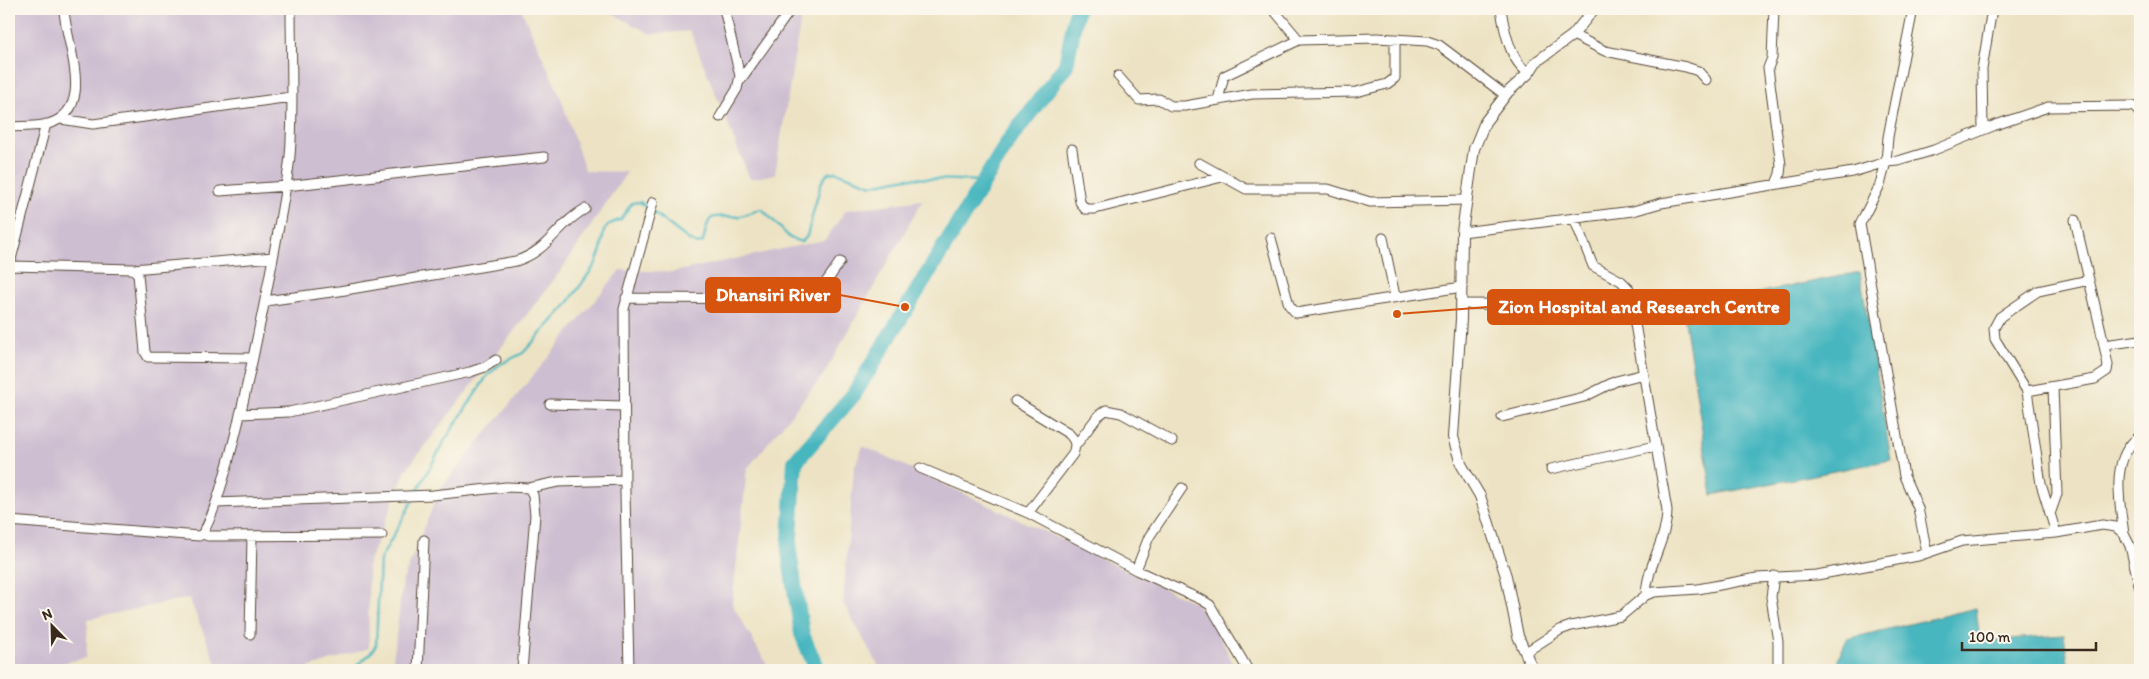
<svg xmlns="http://www.w3.org/2000/svg" width="2149" height="679" viewBox="0 0 2149 679" font-family="Itim,sans-serif">
  <rect width="100%" height="100%" fill="#fbf7ec"/>
  <filter id="ink" filterUnits="userSpaceOnUse"><feTurbulence type="fractalNoise" baseFrequency=".02" numOctaves="2"/><feDisplacementMap in="SourceGraphic" scale="10" xChannelSelector="R" yChannelSelector="G"/><feConvolveMatrix kernelMatrix="1 2 1 2 8 2 1 2 1" color-interpolation-filters="sRGB"/></filter>
  <filter id="wash" filterUnits="userSpaceOnUse"><feTurbulence type="fractalNoise" baseFrequency=".0096" numOctaves="4" result="noise"/><feDisplacementMap in="SourceGraphic" scale="20" xChannelSelector="R" yChannelSelector="G"/><feGaussianBlur stdDeviation="1.12" result="paint"/><feColorMatrix in="noise" values="0 0 0 0 0 0 0 0 0 0 0 0 0 0 0 0 0 1.4 0 .05"/><feComposite in="paint" operator="in"/></filter>
  <g filter="url(#wash)">
    <rect width="100%" height="100%" fill="#ede3c4"/>
    <path fill="#cebed1" d="M9 9H521L561 98 585 171 627 172 560 272 406 470 368 563 369 648 302 670H219L189 598 88 619 86 658 30 670H9Z
      M603 9H810L802 11 775 174 750 179 690 31 651 34Z
      M923 200 824 374 747 469 732 604 770 670H367L393 660 403 580 440 489 620 270 673 272 825 240 846 210Z
      M863 446 1195 603 1218 632 1236 670H881L843 603 854 468Z"/>
    <path fill="#47b6bf" stroke="#41706e" d="M1860 272 1891 460 1712 495 1683 308Z
      M1976 608 1980 641 2064 635 2069 670H1841L1838 659 1847 639Z"/>
    <g fill="none" stroke-linecap="round" stroke-linejoin="round">
      <path stroke="#47b6bf" stroke-width="2.5" d="M416 493 445 440 487 376 499 365 523 353 566 306 595 265 601 250 604 230 608 225 621 219 632 203 640 202 689 240 697 244 703 242C710 207 711 220 740 216 748 215 755 210 762 209L790 238 802 242 807 236 821 183 828 173 836 172 872 185 907 178 984 181
        M352 670 371 653 376 645 380 560 414 498"/>
      <path stroke="#47b6bf" stroke-width="16" d="M817 670 802 634 789 552 795 462 854 394 1010 139 1066 65 1077 9"/>
    </g>
  </g>
  <g filter="url(#ink)">
    <g fill="none" stroke-linecap="round" stroke-linejoin="round">
      <defs>
        <path id="minor" d="M1273 9 1299 40 1377 38 1427 41 1439 45 1505 95
          M1501 9C1504 29 1510 62 1529 73
          M1774 9 1772 58 1768 68 1781 165 1780 174 1776 184
          M1913 9 1888 137 1886 162 1880 185 1860 224 1904 476 1918 508 1927 553
          M1573 35 1605 51 1686 67 1698 71 1706 80
          M1118 76 1139 100 1159 99 1171 106H1185L1252 94 1356 92 1387 84 1395 78V39
          M739 82 791 9
          M1218 100 1224 76 1299 40
          M720 117 737 89 740 76 724 9
          M61 119 93 124 291 97
          M9 127C21 126 36 127 48 124 98 110 65 43 64 9
          M1983 130 1982 69 1992 9
          M1072 149 1080 202 1085 209H1095L1222 177
          M1199 163 1246 189H1328L1370 202 1467 200
          M220 191 286 186 544 157
          M1574 218 1593 266 1621 281 1629 289 1667 510C1667 540 1647 565 1646 595
          M9 228H19
          M1462 232 1633 211 1661 203 1853 172 1886 162 1898 161 1934 150 1993 126 2048 107 2133 106 2140 113
          M1271 238 1289 305 1296 313 1462 287
          M1383 238 1395 296
          M11 266 133 269 138 274 145 352 148 357 253 358
          M9 267 46 124
          M133 269 273 257
          M626 298 801 299C821 295 829 277 840 262
          M265 301 339 291 516 261C549 251 556 225 585 209
          M1462 304 1586 305 1597 309
          M2104 345 2140 340
          M2027 391 2095 379 2107 371 2108 365 2101 331 2075 220
          M1015 401 1069 434C1076 441 1076 445 1073 454L1028 513
          M550 404 624 406
          M240 414 289 412 470 372 485 367 496 360
          M1502 417 1584 397 1616 381 1644 374
          M1076 445 1098 416 1106 410 1121 413 1172 441
          M920 468 1028 513 1136 570 1202 600 1210 605 1248 670
          M1551 469 1655 446
          M529 488 558 482 625 480
          M216 503 433 495 506 487 529 488 533 495 535 515 522 670
          M2050 514 2057 494 2053 387
          M9 521 199 536C225 525 286 201 290 156 294 108 291 58 291 9
          M2056 533 2041 484 2027 391 1995 339 1994 328 2000 317 2038 291 2089 280
          M203 534 208 536 382 535
          M2124 534C2120 503 2109 458 2140 436
          M1136 570 1149 537 1182 488
          M1774 576 1771 597 1778 642V670
          M250 634 252 536
          M1526 652 1560 630 1571 626 1621 616 1646 595 1654 592 1698 589 1757 578 1817 575 1918 556 1962 541 2056 533 2102 525 2116 527 2124 534 2130 546 2140 589
          M418 670 424 540
          M629 670 625 493 624 309 653 202"/>
        <path id="tertiary" d="M1533 670 1518 636 1506 576 1480 496 1461 464 1453 437 1461 319 1462 232 1474 149 1485 122 1508 92 1529 73 1536 62 1573 35 1594 9"/>
      </defs>
      <use href="#minor" stroke="#564637" stroke-width="11"/>
      <use href="#tertiary" stroke="#564637" stroke-width="12"/>
      <use href="#minor" stroke="#fff" stroke-width="9"/>
      <use href="#tertiary" stroke="#fff" stroke-width="10"/>
    </g>
  </g>
  <path fill="none" stroke="#d7540e" stroke-width="2" d="M905 307L840 295M1397 314L1488 307"/>
  <g fill="#d7540e" stroke="#fbf7ec" stroke-width="2">
    <circle cx="905" cy="307" r="5"/>
    <circle cx="1397" cy="314" r="5"/>
  </g>
  <g fill="#d7540e" stroke="#d7540e" stroke-width="2">
    <rect x="706" y="278" width="134" height="34" rx="5"/>
    <rect x="1488" y="290" width="301" height="34" rx="5"/>
  </g>
  <g font-size="19" text-anchor="middle" font-weight="bold" fill="#fff">
    <text x="773" y="301">Dhansiri River</text>
    <text x="1639" y="313">Zion Hospital and Research Centre</text>
  </g>
  <rect width="2149" height="679" fill="none" stroke="#fbf7ec" stroke-width="30"/>
  <g transform="translate(52 626) rotate(337)" stroke="#fbf7ec" stroke-width="4" paint-order="stroke">
  <path d="M0-4L9 19L0 12L-9 19Z" fill="#3b2a1e"/>
  <text y="-8" font-size="14" font-weight="bold" text-anchor="middle" fill="#3b2a1e">N</text>
  </g>
  <path d="M1962 642v8h134v-8" fill="none" stroke="#3b2a1e" stroke-width="2.5"/>
  <text x="1969" y="642" font-size="15" fill="#3b2a1e" stroke="#fbf7ec" stroke-width="4" paint-order="stroke">100 m</text>
</svg>
